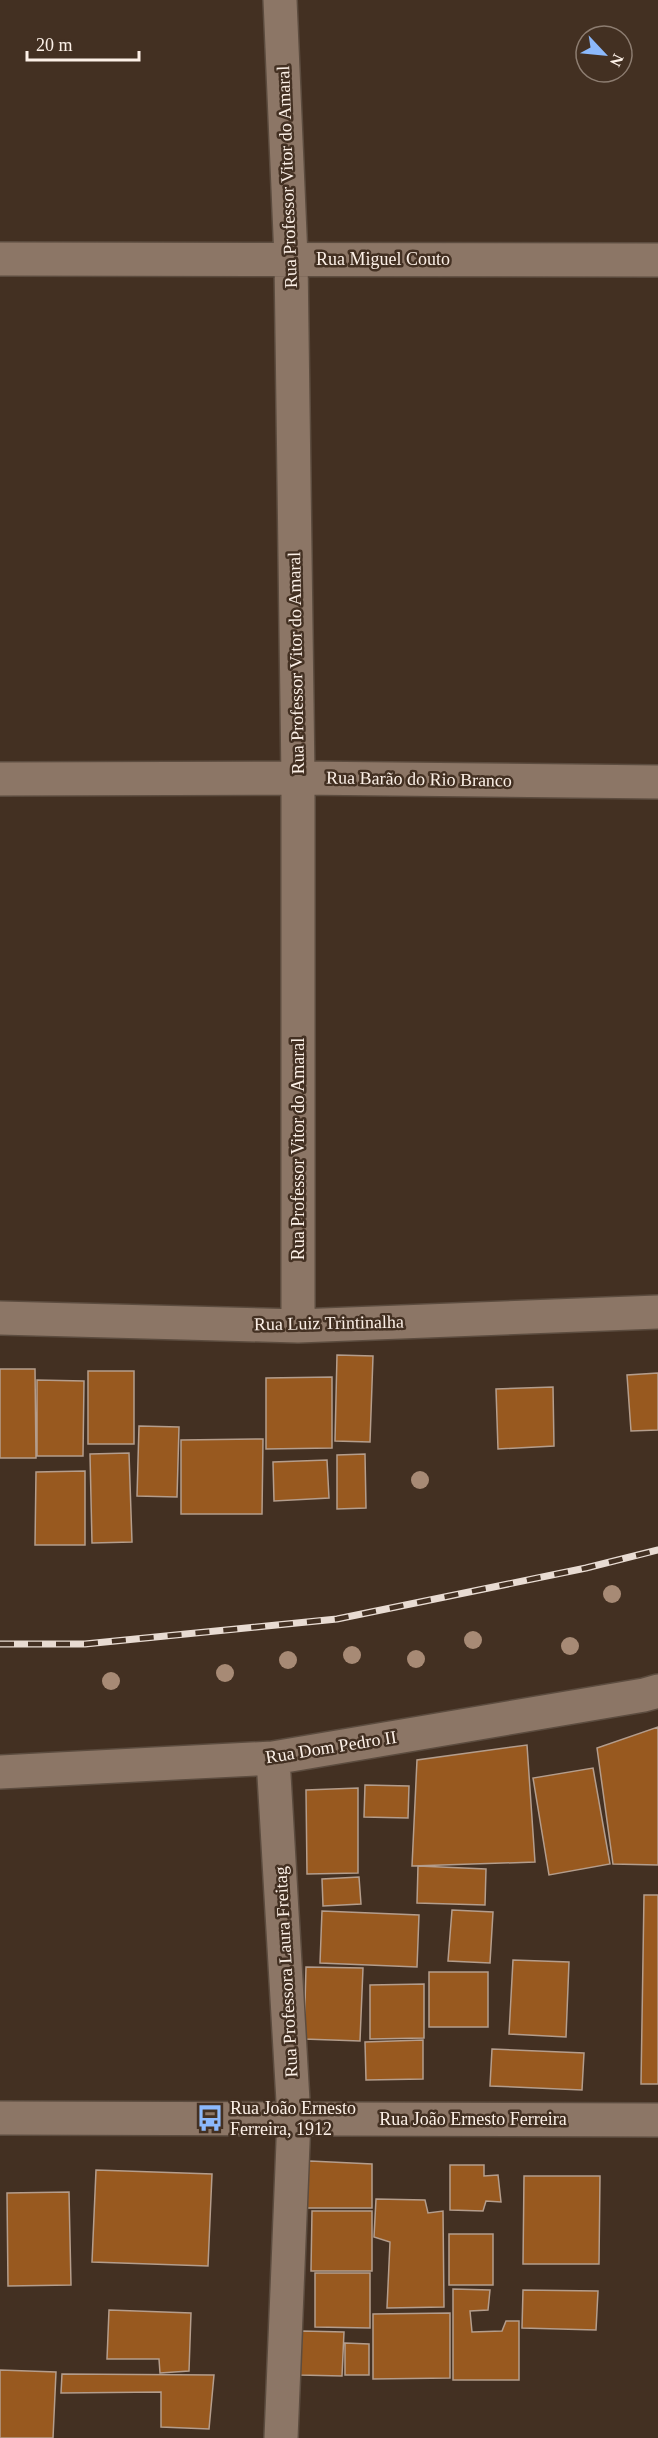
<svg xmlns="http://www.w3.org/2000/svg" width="658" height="2438" viewBox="0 0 658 2438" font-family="Georgia,serif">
  <rect width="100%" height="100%" fill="#433022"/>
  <path fill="#98591f" stroke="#b49d8c" stroke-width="1.5" d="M337 1355 373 1356 370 1442 335 1441Z
    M0 1369H35L36 1458H0Z
    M88 1371H134V1444H88Z
    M658 1373V1430L631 1431 627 1375Z
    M332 1377V1448L266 1449V1378Z
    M37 1380 84 1381 83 1456H37Z
    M553 1387 554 1446 498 1449 496 1389Z
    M139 1426 179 1427 177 1497 137 1496Z
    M263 1439 262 1514H181V1440Z
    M129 1453 132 1542 92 1543 90 1454Z
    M365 1454 366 1508 337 1509V1455Z
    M327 1460 329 1498 274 1501 273 1462Z
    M85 1471V1545H35L36 1472Z
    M658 1727V1865L613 1864 597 1748Z
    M527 1745 535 1862 412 1866 417 1760Z
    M593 1768 610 1864 549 1875 533 1778Z
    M365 1785 409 1786 408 1818 364 1817Z
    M358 1788V1873L307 1874 306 1790Z
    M418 1866 486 1869 485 1905 417 1903Z
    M359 1877 361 1904 323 1906 322 1879Z
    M644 1895H658V2084H641Z
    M452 1910 493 1912 490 1963 448 1961Z
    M322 1911 419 1915 417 1967 320 1963Z
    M513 1960 569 1962 566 2037 509 2034Z
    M306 1967 363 1968 360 2041 304 2039Z
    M429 1972H488V2027H429Z
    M424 1984V2038L370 2039V1985Z
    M423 2040V2079L366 2080 365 2042Z
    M492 2049 584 2053 582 2090 490 2086Z
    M310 2161 372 2164V2208H301L302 2169Z
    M450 2165H484V2176L498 2175 501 2202 486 2201 483 2211 450 2210Z
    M96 2170 212 2174 208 2266 92 2262Z
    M524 2176H600L599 2264H523Z
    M69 2192 71 2285 8 2286 7 2193Z
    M376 2199 425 2200 428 2213 443 2211 444 2307 387 2308 390 2242 374 2237Z
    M312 2211H372V2271H311Z
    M449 2234H493V2285H449Z
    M315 2273H370V2328L315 2327Z
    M453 2289 490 2290 488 2310 470 2311 472 2332 502 2331 506 2321H519V2380H453Z
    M523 2290 598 2291 596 2330 522 2328Z
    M109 2310 191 2313 189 2371 160 2373 159 2359H107Z
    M450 2313V2378L373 2379V2314Z
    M302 2331 344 2332 342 2376 300 2375Z
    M345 2343 369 2344V2375H345Z
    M0 2370 56 2372 53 2438H0Z
    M62 2374 214 2375 209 2429 161 2427V2392L61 2393Z"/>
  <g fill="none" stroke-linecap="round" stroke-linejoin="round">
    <defs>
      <path id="minor" d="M280 0 291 258 298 778V1326
        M0 259 658 260
        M0 779 298 778 658 782
        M0 1318 298 1326 658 1312
        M273 1758 294 2118 281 2438
        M0 1772 273 1758 644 1695 658 1691
        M0 2118 658 2120"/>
    </defs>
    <use href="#minor" stroke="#5c4c3f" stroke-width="36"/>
    <use href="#minor" stroke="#8c7666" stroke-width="33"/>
    <defs>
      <path id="rail" d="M0 1644H85L337 1619 586 1568 658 1550"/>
    </defs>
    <use href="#rail" stroke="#e8dbd2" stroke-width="7"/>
    <use href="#rail" stroke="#433022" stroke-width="4.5" stroke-dasharray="14" stroke-linecap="butt"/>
  </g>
  <g fill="#a78a75">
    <circle cx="420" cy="1480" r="9"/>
    <circle cx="612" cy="1594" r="9"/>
    <circle cx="473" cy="1640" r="9"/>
    <circle cx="570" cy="1646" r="9"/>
    <circle cx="352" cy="1655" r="9"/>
    <circle cx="416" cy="1659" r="9"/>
    <circle cx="288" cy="1660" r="9"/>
    <circle cx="225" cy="1673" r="9"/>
    <circle cx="111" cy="1681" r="9"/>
  </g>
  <defs>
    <symbol id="bus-bare" viewBox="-9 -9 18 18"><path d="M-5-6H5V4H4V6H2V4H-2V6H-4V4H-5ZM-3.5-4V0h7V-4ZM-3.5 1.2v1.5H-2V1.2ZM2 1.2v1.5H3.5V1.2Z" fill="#8cb9fc" stroke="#433022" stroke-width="2.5" paint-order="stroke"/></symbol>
  </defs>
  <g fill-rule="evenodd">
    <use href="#bus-bare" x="191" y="2099" width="38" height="38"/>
  </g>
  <g text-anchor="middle" stroke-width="5" stroke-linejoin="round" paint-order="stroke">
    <g font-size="18" fill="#fcf0e7" stroke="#433022">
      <text transform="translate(287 177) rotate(-92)" y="6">Rua Professor Vitor do Amaral</text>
      <text x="383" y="265">Rua Miguel Couto</text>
      <text transform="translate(296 663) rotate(-91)" y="6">Rua Professor Vitor do Amaral</text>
      <text transform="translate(419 779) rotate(1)" y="6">Rua Barão do Rio Branco</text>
      <text transform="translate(298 1149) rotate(-90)" y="6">Rua Professor Vitor do Amaral</text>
      <text transform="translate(329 1323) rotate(-1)" y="6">Rua Luiz Trintinalha</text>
      <text transform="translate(331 1747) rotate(-9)" y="6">Rua Dom Pedro II</text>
      <text transform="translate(286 1972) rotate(-93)" y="6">Rua Professora Laura Freitag</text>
      <text x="473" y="2125">Rua João Ernesto Ferreira</text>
    </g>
    <g font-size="18" fill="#fcf0e7" stroke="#433022" text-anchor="start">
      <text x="230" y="2114">Rua João Ernesto<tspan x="230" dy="21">Ferreira, 1912</tspan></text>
    </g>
  </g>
  <g transform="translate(604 54) rotate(116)"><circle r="28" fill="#433022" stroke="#8d7d71" stroke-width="1.5"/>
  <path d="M0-4.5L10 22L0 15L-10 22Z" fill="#8cb9fc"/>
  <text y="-9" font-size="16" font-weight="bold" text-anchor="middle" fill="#fcf0e7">N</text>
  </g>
  <path d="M27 51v9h112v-9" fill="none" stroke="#fcf0e7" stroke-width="3"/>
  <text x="36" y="51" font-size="18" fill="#fcf0e7" stroke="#433022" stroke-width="4.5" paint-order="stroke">20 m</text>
</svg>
